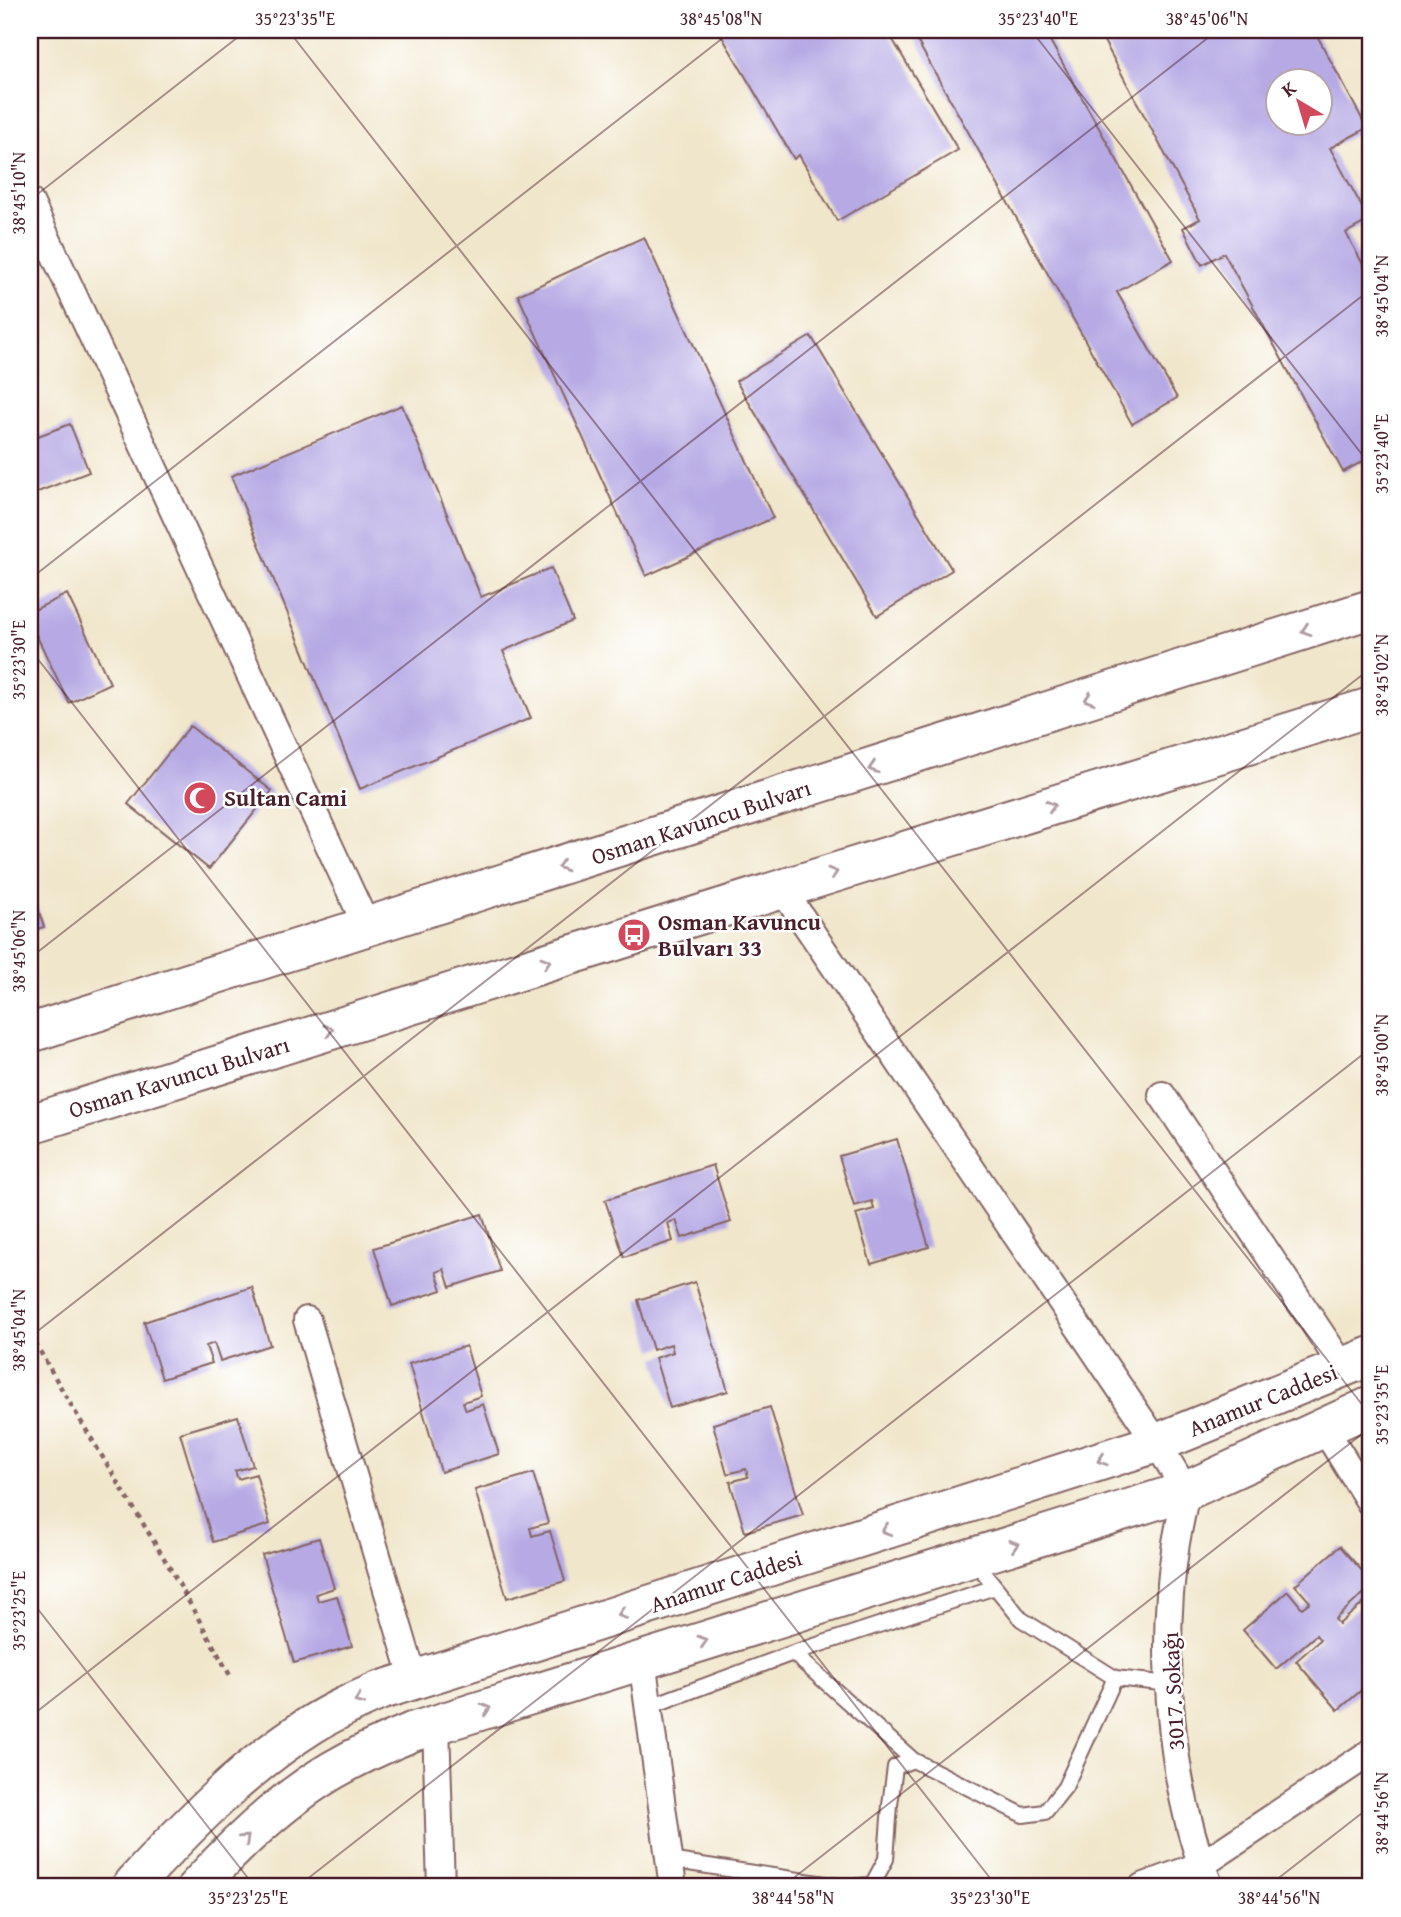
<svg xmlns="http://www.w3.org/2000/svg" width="1401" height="1917" viewBox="0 0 1401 1917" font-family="'Gentium Book Plus',serif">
  <rect width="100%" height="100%" fill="#fff"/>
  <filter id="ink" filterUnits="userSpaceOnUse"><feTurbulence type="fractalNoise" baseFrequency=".0143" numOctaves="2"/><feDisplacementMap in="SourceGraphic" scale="14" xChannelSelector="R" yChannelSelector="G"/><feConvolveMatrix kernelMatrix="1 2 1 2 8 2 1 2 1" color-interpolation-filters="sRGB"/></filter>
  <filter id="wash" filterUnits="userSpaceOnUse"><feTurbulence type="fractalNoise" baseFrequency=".00686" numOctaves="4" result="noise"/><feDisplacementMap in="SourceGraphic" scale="28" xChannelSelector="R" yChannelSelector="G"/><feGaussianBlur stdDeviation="1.57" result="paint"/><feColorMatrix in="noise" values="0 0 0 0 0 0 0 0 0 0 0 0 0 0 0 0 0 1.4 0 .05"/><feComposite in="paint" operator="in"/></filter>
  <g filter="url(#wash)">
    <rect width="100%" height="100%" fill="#f0e6cb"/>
    <g id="blocks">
      <path fill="#b6a9e4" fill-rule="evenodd" d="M718 30H887L958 150 837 221 799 155 794 159Z
        M911 30H1044L1173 260 1117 292 1177 398 1132 424Z
        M1098 30H1314L1367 128 1330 148 1369 220 1346 233 1371 279V457L1343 472 1224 253 1202 265 1183 228 1200 219ZM1278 80H1320V122H1278Z
        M644 237 773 518 646 576 518 295Z
        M811 336 952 570 877 616 736 381Z
        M402 405 481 597 551 568 573 621 503 651 531 718 360 789 231 476Z
        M70 424 89 472 30 495V439Z
        M67 594 110 683 69 703 30 622V612Z
        M190 726 272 791 209 869 128 804Z
        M30 884 44 927 30 931Z
        M897 1139 929 1247 871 1264 856 1214 874 1209 872 1201 854 1206 839 1156Z
        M713 1165 731 1222 682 1238 676 1220 668 1223 673 1241 624 1257 605 1200Z
        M482 1214 500 1271 450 1287 444 1269 436 1272 442 1290 392 1306 374 1248Z
        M695 1282 728 1391 670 1408 655 1358 673 1352 671 1344 653 1350 638 1300Z
        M252 1287 270 1345 220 1361 214 1343 206 1346 212 1363 162 1379 144 1322Z
        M466 1346 481 1396 463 1402 466 1410 483 1404 499 1454 441 1472 409 1364Z
        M770 1407 803 1515 745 1532 730 1482 748 1477 746 1469 727 1474 713 1424Z
        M238 1416 253 1466 235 1471 238 1479 256 1474 270 1524 213 1542 180 1433Z
        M533 1473 548 1523 530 1528 532 1536 550 1531 565 1581 507 1598 475 1490Z
        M319 1538 334 1588 316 1594 318 1601 337 1596 352 1646 294 1663 262 1555Z
        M1340 1546 1371 1581V1587L1335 1619 1339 1624 1366 1601 1371 1606V1682L1338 1710 1296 1661 1320 1640 1316 1635 1276 1669 1243 1630 1288 1591 1302 1608 1310 1602 1295 1585Z"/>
    </g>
  </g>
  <g filter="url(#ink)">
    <use href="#blocks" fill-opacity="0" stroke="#846563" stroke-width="2"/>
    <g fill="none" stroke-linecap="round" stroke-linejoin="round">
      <defs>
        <path id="lane" d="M973 1559 1021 1619 1115 1678 1170 1684
          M793 1653 913 1760
          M648 1707 793 1653 995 1587
          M669 1860 845 1887 872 1885 886 1859 890 1805 895 1767 913 1760 1023 1815 1045 1812 1065 1787 1115 1678"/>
        <path id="street" d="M30 202 367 927
          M782 889 1157 1443 1186 1491C1183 1508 1179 1526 1176 1543 1159 1651 1169 1786 1210 1887
          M1162 1095 1343 1367
          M307 1320 414 1680
          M1324 1428 1371 1504
          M642 1660 673 1887
          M436 1724 441 1887
          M1142 1887 1201 1865 1371 1752"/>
        <path id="secondary" d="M131 1887C185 1828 243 1768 311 1725 333 1711 356 1701 379 1691L1157 1443 1371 1356
          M197 1887C236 1844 284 1799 333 1770 359 1755 385 1743 412 1732L1186 1491 1371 1406"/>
        <path id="highway" d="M30 1033 1371 609
          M30 1124 782 889 1371 707"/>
      </defs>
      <use href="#lane" stroke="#846563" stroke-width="18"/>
      <use href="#street" stroke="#846563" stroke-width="30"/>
      <use href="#secondary" stroke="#846563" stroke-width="42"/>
      <use href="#highway" stroke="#846563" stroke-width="42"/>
      <path stroke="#846563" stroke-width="4.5" stroke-dasharray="5 5" stroke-linecap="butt" d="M30 1334 68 1400 170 1568 232 1679"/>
      <use href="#lane" stroke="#fff" stroke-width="14"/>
      <use href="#street" stroke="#fff" stroke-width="26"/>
      <use href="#secondary" stroke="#fff" stroke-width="38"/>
      <use href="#highway" stroke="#fff" stroke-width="38"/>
    </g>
    <defs><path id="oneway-chevron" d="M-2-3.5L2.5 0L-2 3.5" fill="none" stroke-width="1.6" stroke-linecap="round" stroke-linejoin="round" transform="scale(1.75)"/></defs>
    <g stroke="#ae9aa0">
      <use href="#oneway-chevron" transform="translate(1306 630) rotate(162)"/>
      <use href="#oneway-chevron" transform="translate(1089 699) rotate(162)"/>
      <use href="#oneway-chevron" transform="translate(873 768) rotate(162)"/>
      <use href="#oneway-chevron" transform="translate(1051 806) rotate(-17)"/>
      <use href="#oneway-chevron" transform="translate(562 866) rotate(163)"/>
      <use href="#oneway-chevron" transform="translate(833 873) rotate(-17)"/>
      <use href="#oneway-chevron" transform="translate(546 962) rotate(-17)"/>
      <use href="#oneway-chevron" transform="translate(329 1030) rotate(-17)"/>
      <use href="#oneway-chevron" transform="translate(1102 1460) rotate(162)"/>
      <use href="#oneway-chevron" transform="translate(886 1530) rotate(162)"/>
      <use href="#oneway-chevron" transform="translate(1014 1545) rotate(-17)"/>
      <use href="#oneway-chevron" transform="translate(622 1614) rotate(162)"/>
      <use href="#oneway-chevron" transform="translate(703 1641) rotate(-17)"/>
      <use href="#oneway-chevron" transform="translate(359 1700) rotate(157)"/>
      <use href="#oneway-chevron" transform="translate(486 1709) rotate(-17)"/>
      <use href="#oneway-chevron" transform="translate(245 1839) rotate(-43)"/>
    </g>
  </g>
  <path fill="none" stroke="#4a1f2b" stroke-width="2" stroke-opacity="0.45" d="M288 30 1371 1416M1031 30 1371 466M30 200 247 30M30 579 733 30M30 649 997 1887M30 958 1218 30M30 1337 1371 289M30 1599 255 1887M30 1717 1371 668M297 1887 1371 1048M782 1887 1371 1427M1267 1887 1371 1806"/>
  <defs>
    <symbol id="mosque-disc" viewBox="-11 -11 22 22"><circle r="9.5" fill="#d1495b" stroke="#fff"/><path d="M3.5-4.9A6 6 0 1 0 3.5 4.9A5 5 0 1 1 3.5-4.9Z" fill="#fff"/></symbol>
    <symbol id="bus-disc" viewBox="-11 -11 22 22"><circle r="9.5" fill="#d1495b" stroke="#fff"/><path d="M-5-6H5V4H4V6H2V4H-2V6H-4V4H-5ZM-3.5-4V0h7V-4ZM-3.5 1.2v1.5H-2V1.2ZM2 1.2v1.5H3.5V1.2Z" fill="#fff"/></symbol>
  </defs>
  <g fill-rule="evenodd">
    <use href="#mosque-disc" x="181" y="779" width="38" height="38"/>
    <use href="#bus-disc" x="615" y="916" width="38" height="38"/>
  </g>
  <g text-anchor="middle" stroke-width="5" stroke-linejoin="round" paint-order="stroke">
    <g font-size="23" font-weight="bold" fill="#4a1f2b" stroke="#fff" text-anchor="start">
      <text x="224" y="806">Sultan Cami</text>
      <text x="658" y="930">Osman Kavuncu<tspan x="658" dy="26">Bulvarı 33</tspan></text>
    </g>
    <g font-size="23" fill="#4a1f2b" stroke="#fff">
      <text transform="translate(701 822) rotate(-18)" y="8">Osman Kavuncu Bulvarı</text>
      <text transform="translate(179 1077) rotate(-17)" y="8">Osman Kavuncu Bulvarı</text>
      <text transform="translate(1263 1400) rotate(-22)" y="8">Anamur Caddesi</text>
      <text transform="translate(726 1581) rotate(-18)" y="8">Anamur Caddesi</text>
      <text transform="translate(1173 1691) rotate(-93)" y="8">3017. Sokağı</text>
    </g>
  </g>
  <rect width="1401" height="1917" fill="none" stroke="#fff" stroke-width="77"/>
  <g transform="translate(1299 102) rotate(322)"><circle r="33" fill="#ffffff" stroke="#b7a5aa" stroke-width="2"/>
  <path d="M0-5L12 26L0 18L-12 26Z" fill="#d1495b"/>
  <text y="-10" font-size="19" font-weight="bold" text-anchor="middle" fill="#4a1f2b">K</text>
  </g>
  <rect x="38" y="38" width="1324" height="1840" fill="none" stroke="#4a1f2b" stroke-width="2.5"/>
  <g font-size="18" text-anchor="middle" fill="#4a1f2b">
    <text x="295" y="25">35°23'35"E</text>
    <text x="721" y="25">38°45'08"N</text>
    <text x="1038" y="25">35°23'40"E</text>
    <text x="1207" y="25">38°45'06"N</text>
    <text transform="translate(19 193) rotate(-90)" y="6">38°45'10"N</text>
    <text transform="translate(1382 296) rotate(-90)" y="6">38°45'04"N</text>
    <text transform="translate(1382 454) rotate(-90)" y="6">35°23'40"E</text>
    <text transform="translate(19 660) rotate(-90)" y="6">35°23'30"E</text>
    <text transform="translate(1382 675) rotate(-90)" y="6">38°45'02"N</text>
    <text transform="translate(19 951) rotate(-90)" y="6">38°45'06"N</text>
    <text transform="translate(1382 1055) rotate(-90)" y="6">38°45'00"N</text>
    <text transform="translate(19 1330) rotate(-90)" y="6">38°45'04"N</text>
    <text transform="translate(1382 1405) rotate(-90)" y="6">35°23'35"E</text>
    <text transform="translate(19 1611) rotate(-90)" y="6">35°23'25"E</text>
    <text transform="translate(1382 1813) rotate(-90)" y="6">38°44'56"N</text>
    <text x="248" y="1904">35°23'25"E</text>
    <text x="793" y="1904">38°44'58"N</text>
    <text x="990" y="1904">35°23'30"E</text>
    <text x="1279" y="1904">38°44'56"N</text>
  </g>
</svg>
